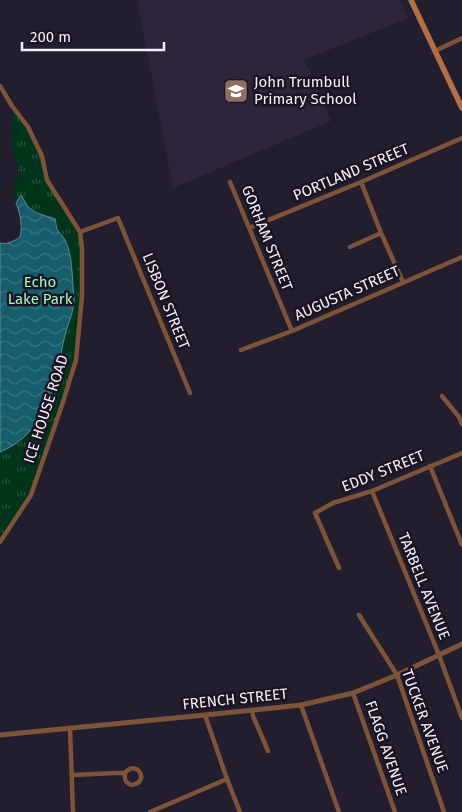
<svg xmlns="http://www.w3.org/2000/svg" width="462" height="812" viewBox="0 0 462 812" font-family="'Fira Sans',sans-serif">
  <defs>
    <pattern id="grass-tufts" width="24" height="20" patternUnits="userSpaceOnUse" patternTransform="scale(1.25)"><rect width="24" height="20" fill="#00351c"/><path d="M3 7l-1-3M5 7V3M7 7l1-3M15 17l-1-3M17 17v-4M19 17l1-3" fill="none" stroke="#26533e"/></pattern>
    <pattern id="water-waves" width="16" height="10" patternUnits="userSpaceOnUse" patternTransform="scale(1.25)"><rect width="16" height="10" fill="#175e6d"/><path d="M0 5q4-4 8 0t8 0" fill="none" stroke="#397583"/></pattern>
  </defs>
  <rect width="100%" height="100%" fill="#231e2d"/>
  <path fill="#2d263b" d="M137 0H217L218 1 221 0H400L408 18 304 60 331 121 173 188Z"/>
  <path fill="url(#grass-tufts)" d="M12 106 28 127 42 156 47 180 80 232 82 296 76 360 31 495 0 542V243C7 245 13 241 20 237L21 232 23 206 17 200 13 192 18 176V166L12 148Z"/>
  <path fill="url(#water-waves)" stroke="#598a97" d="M21 195 28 207 37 213 55 219C56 222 56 227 57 229 60 234 64 237 66 242 72 256 72 272 73 287 73 291 74 294 74 298 75 308 68 324 65 335 55 380 49 432 0 452V243C7 245 14 241 20 237 23 227 20 212 16 203Z"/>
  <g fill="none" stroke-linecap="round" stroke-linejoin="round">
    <path stroke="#7d543a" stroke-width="4.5" d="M435 51 462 38
      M0 86 12 106 28 127 42 156 47 180 80 232 82 249V296L76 360 62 405 31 495 0 542
      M230 182 292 331
      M361 182 381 233 403 282
      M249 228 361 182 462 138
      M80 232 118 218 190 393
      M350 247 381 233
      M241 350 292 331 462 257
      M442 396 459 417 462 424
      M430 466 462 545
      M372 491 439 655 462 718
      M339 568 315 513 333 503 372 491 462 453
      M359 615 397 675 444 812
      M353 693 395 812
      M301 705 339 812
      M252 710 253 716 268 751
      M205 715 227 779 240 812
      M70 728 73 812
      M73 775 116 773H125C124 780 126 783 131 785 151 783 137 758 125 773
      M150 812 227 779"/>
    <path stroke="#7d543a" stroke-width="5" d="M0 735 205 715 301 705 353 693 397 675 462 644"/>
    <path stroke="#b17045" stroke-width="5.5" d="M411 0 462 108"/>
  </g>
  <defs>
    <symbol id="school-square" viewBox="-11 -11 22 22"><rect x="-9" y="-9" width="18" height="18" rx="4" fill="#8d6e63" stroke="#1a1423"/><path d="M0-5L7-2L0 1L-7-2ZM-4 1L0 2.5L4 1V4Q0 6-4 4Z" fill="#fff"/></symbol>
  </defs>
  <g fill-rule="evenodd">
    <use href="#school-square" x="222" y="77" width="28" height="28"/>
  </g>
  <g text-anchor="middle" stroke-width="5" stroke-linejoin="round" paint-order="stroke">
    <g font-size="15" fill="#f3f0fa" stroke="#1a1423" text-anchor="start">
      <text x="254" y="87">John Trumbull<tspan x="254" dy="17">Primary School</tspan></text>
    </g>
    <g font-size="15" fill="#f3f0fa" stroke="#1a1423">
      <text transform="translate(351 172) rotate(-23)" y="5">PORTLAND STREET</text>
      <text transform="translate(267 238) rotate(68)" y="5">GORHAM STREET</text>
      <text transform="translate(347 293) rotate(-24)" y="5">AUGUSTA STREET</text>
      <text transform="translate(166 301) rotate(68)" y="5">LISBON STREET</text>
      <text transform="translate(46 409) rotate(-72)" y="5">ICE HOUSE ROAD</text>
      <text transform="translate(383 471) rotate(-22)" y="5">EDDY STREET</text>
      <text transform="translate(424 586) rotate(68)" y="5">TARBELL AVENUE</text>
      <text transform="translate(235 699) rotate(-6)" y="5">FRENCH STREET</text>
      <text transform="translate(425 721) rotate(70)" y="5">TUCKER AVENUE</text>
      <text transform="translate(386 748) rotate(71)" y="5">FLAGG AVENUE</text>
    </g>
    <g font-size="15" fill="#9cf8bf" stroke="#1a1423">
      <text x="40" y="287">Echo<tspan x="40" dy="17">Lake Park</tspan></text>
    </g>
  </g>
  <path d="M22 42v8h142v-8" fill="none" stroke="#f3f0fa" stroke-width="2.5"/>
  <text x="30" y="42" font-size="15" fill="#f3f0fa" stroke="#1a1423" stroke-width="4" paint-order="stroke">200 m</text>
</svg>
